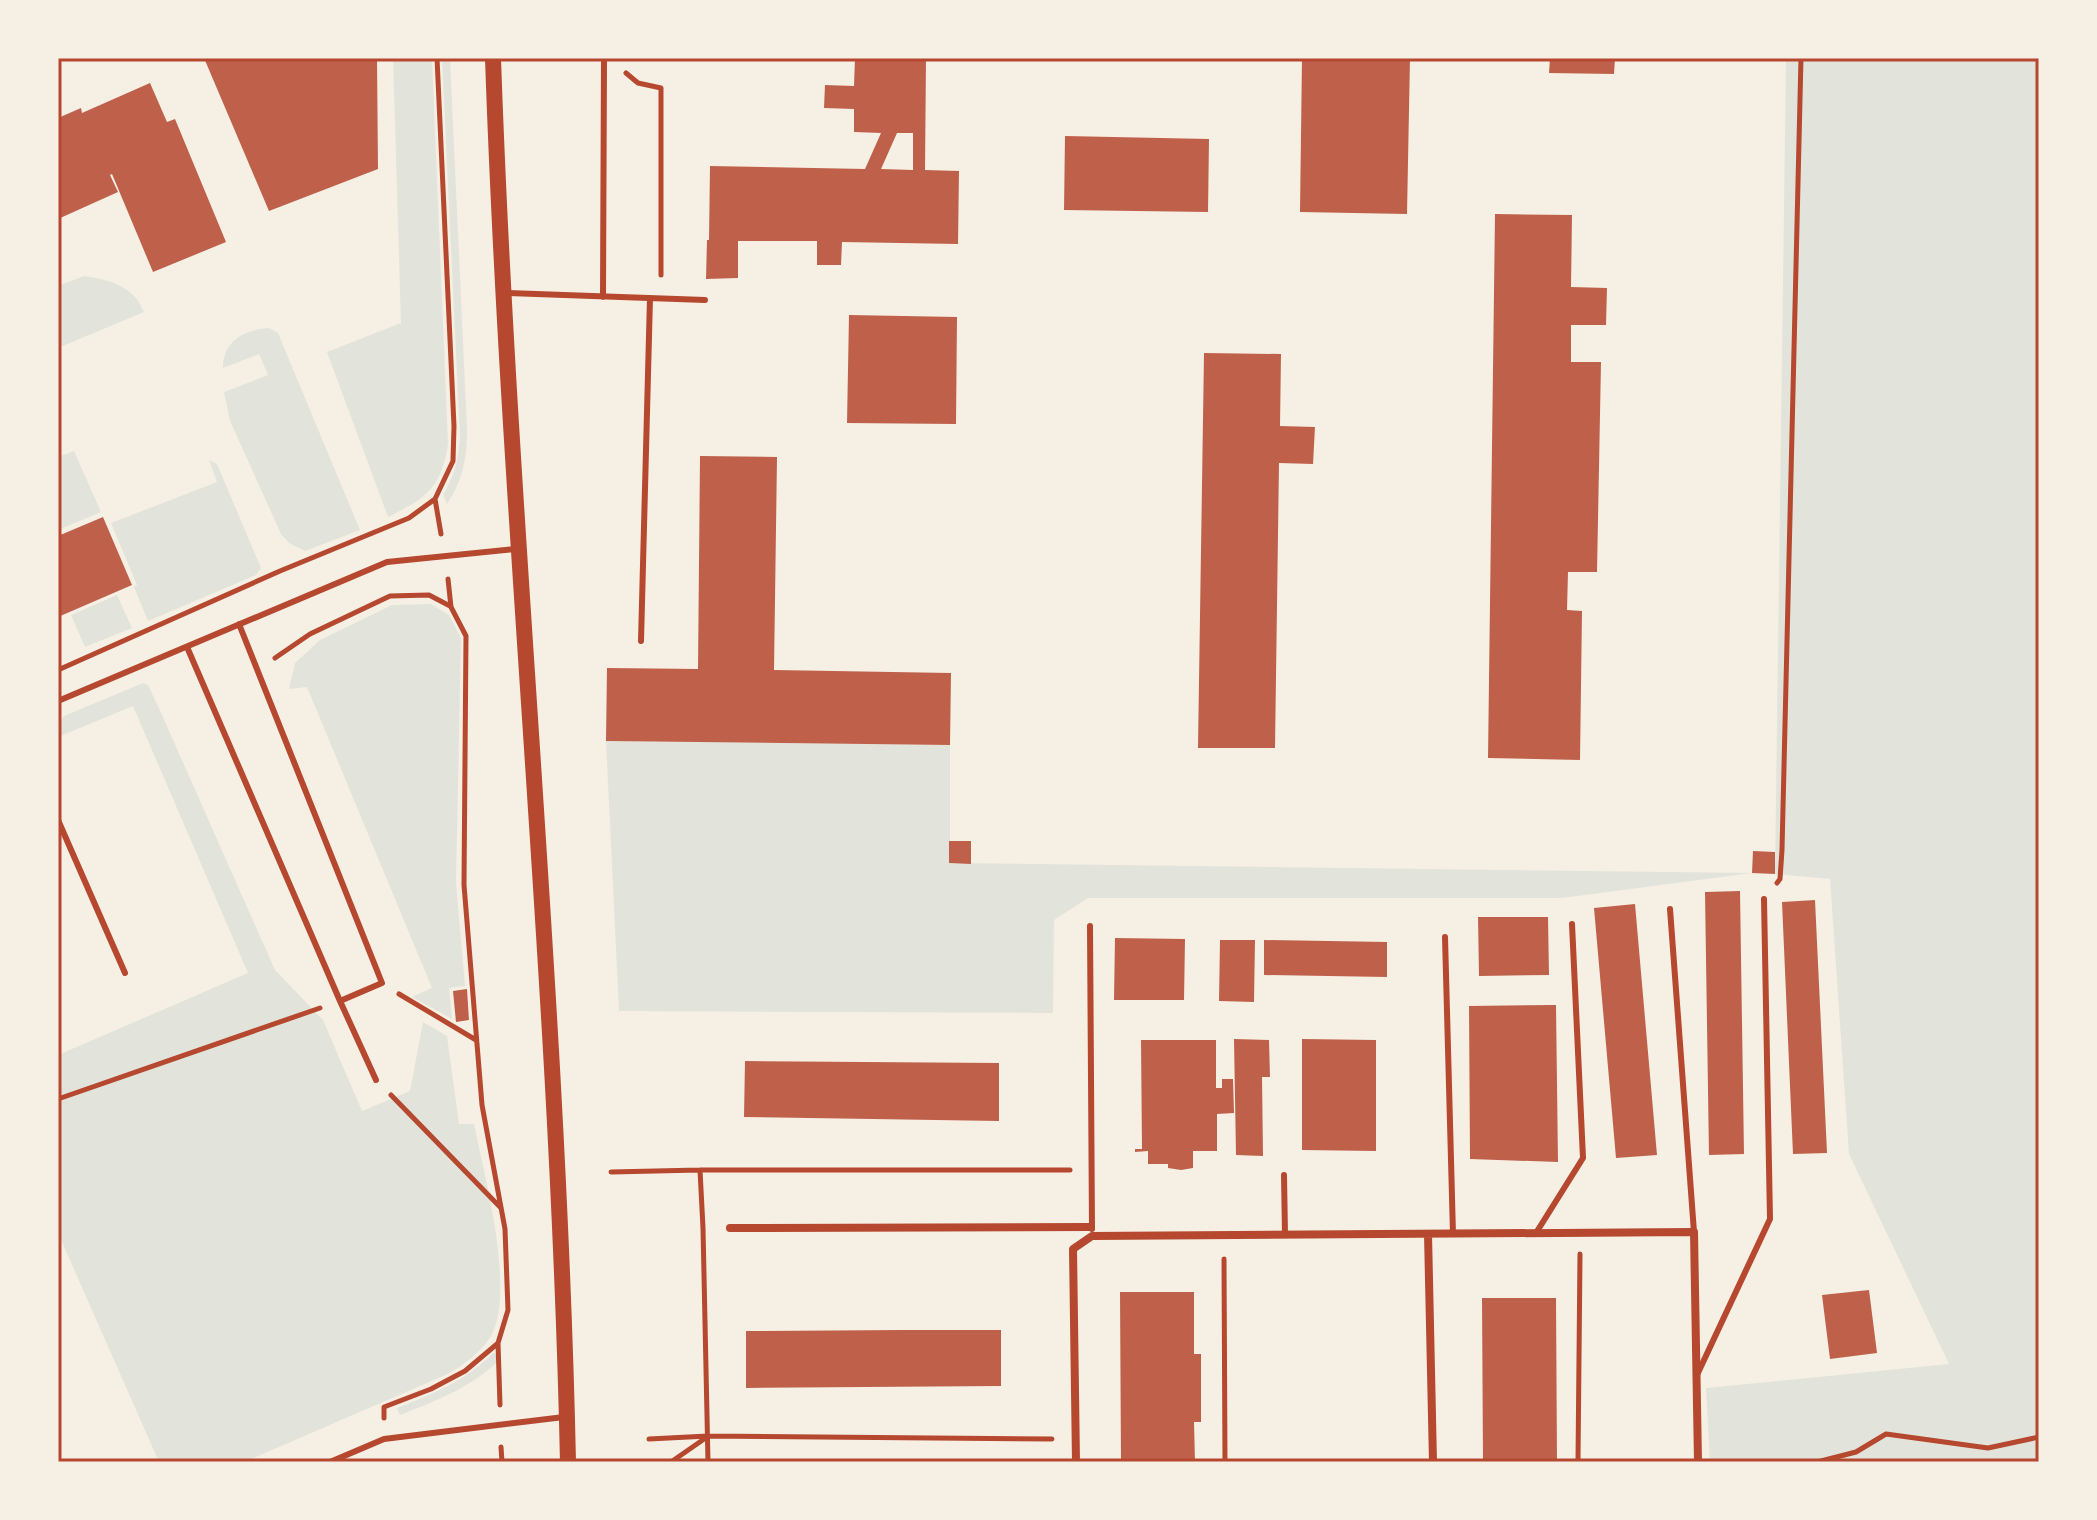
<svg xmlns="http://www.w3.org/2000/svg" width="2097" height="1520" viewBox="0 0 2097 1520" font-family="'Asap Condensed',sans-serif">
  <rect width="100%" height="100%" fill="#f6efe4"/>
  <path fill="#e2e4dc" d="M393 58H432L448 444C441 489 426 498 388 517L327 352 401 323Z
    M442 58H450L467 429C467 458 463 480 447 504L443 495C455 474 458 462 460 438Z
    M1786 58H2039V1462H1710L1706 1388 1949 1364 1849 1154 1830 879 1775 874Z
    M84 276C100 278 121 283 133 295 138 299 141 307 144 312L58 348V286Z
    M269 328 278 333 360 530 305 551 289 543 281 534 230 421 224 392 268 375 259 354 223 368C223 341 245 329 269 328Z
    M74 451 101 512 58 530V457Z
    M209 460 217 464 261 568 256 575 148 621 134 587 137 585 111 523 217 482Z
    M117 595 132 628 85 647 71 615Z
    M431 604 449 615 461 638 456 883 465 986 449 988 452 1019 412 997 432 988 307 687 289 689 295 663 320 640 392 605Z
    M143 683 148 685 158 706 275 970 323 1020 362 1111 410 1091 423 1022 447 1036 459 1124H474C484 1174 516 1291 491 1336 481 1352 466 1363 450 1373L244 1462H159L58 1233V1055L248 973 133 706 58 737V725L64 716Z
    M606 741 950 745V863L1752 873 1562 898H1088L1054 920 1053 1013 619 1011Z
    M493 1353 496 1354V1363C468 1389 435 1401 400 1415L397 1408C432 1394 466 1381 493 1353Z"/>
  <path fill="#bf614a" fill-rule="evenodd" d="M204 58H377L378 169 269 211Z
    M855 58H926L925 170 959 171 958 244 842 242 841 265H817V241H738V278L706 279 707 240H709L710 166 865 169 881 133 854 132V109L824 108 825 85 854 86ZM897 133H913V170L881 169Z
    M1302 58H1410L1407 214 1300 212Z
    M1550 58H1615L1614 74 1549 73Z
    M150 83 167 122 175 119 226 242 153 272 112 174 110 175 118 192 58 219V118L81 108 82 113Z
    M1065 136 1209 139 1208 212 1064 210Z
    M1495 214 1572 215 1571 287 1607 288 1606 325H1571V362H1601L1597 572H1568L1567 610 1582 611 1580 760 1488 758Z
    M849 315 957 317 956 424 847 423Z
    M1204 353 1281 354 1280 426 1315 427 1313 464 1279 463 1275 748H1198Z
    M700 456 777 457 774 670 951 673 950 745 606 741 607 668 698 669Z
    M103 517 132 585 58 617V536Z
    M949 841H971V864L949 863Z
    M1753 851 1775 852V874L1752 873Z
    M1740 891 1744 1154 1709 1155 1705 892Z
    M1815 900 1827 1153 1793 1154 1782 902Z
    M1635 904 1657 1155 1616 1158 1594 908Z
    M1478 917H1548L1549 975 1479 976Z
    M1115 938 1185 939 1184 1000H1114Z
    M1220 940H1255L1254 1002 1219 1001Z
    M1264 940 1387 942V977L1264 975Z
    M467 989 469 1020 456 1022 453 991Z
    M1556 1005 1558 1162 1470 1159 1469 1006Z
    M1234 1039 1269 1040 1270 1077H1262L1263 1156 1236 1155Z
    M1302 1039 1376 1040V1151L1302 1150Z
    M1141 1040H1216V1088H1222V1079H1233L1234 1113 1217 1114V1151H1193V1168L1181 1170 1168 1168V1164H1148V1151L1135 1152V1149H1142Z
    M745 1061 999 1063V1121L744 1117Z
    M1869 1290 1877 1353 1830 1359 1822 1295Z
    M1120 1292H1194V1354H1201V1422H1194L1195 1462H1121Z
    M1482 1298H1556L1557 1462H1483Z
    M902 1330H1001V1386L746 1388V1331Z"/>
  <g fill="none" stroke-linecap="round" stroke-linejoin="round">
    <path stroke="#b5482f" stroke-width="5" d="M437 58 454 426 453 461 435 499 441 534
      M626 73 638 83 661 88V275
      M448 579 451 607 466 636 464 885 482 1105 505 1229 508 1310 498 1343 500 1405
      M275 658 310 634 390 596 429 595 450 606
      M58 670 280 571 409 518 435 499
      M1777 883 1780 879 1782 850 1801 58
      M399 994 476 1040
      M391 1095 501 1208
      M58 1099 320 1008
      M700 1170 703 1228 708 1462
      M611 1172 700 1170H1070
      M1224 1259 1225 1462
      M384 1418V1407L431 1389 465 1371 497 1344
      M649 1439 708 1436 1052 1439
      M501 1447 502 1462
      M671 1462 707 1437
      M1578 1462 1580 1254
      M1817 1462 1856 1452 1886 1434 1988 1448 2039 1437"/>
    <path stroke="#b5482f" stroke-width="6" d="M505 293 705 300
      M603 297 604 58
      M641 641 650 298
      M187 647 340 1001 382 983 239 624
      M58 701 387 562 516 549
      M58 820 125 973
      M1670 909 1694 1232
      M1090 926 1092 1229
      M1445 937 1453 1234
      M340 1001 376 1080
      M1284 1175 1285 1235
      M1536 1233 1583 1158 1572 924
      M1697 1375 1770 1219 1764 899
      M330 1462 384 1439 564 1417"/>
    <path stroke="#b5482f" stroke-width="8" d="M730 1228 1091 1227
      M1428 1234 1433 1462
      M1076 1462 1073 1249 1092 1236 1694 1232 1698 1462"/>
    <path stroke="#b5482f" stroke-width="16" d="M493 58C509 526 558 993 568 1462"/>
  </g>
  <rect width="2097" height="1520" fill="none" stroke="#f6efe4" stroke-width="120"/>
  <rect x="60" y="60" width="1977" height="1400" fill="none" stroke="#b5482f" stroke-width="3"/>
</svg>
